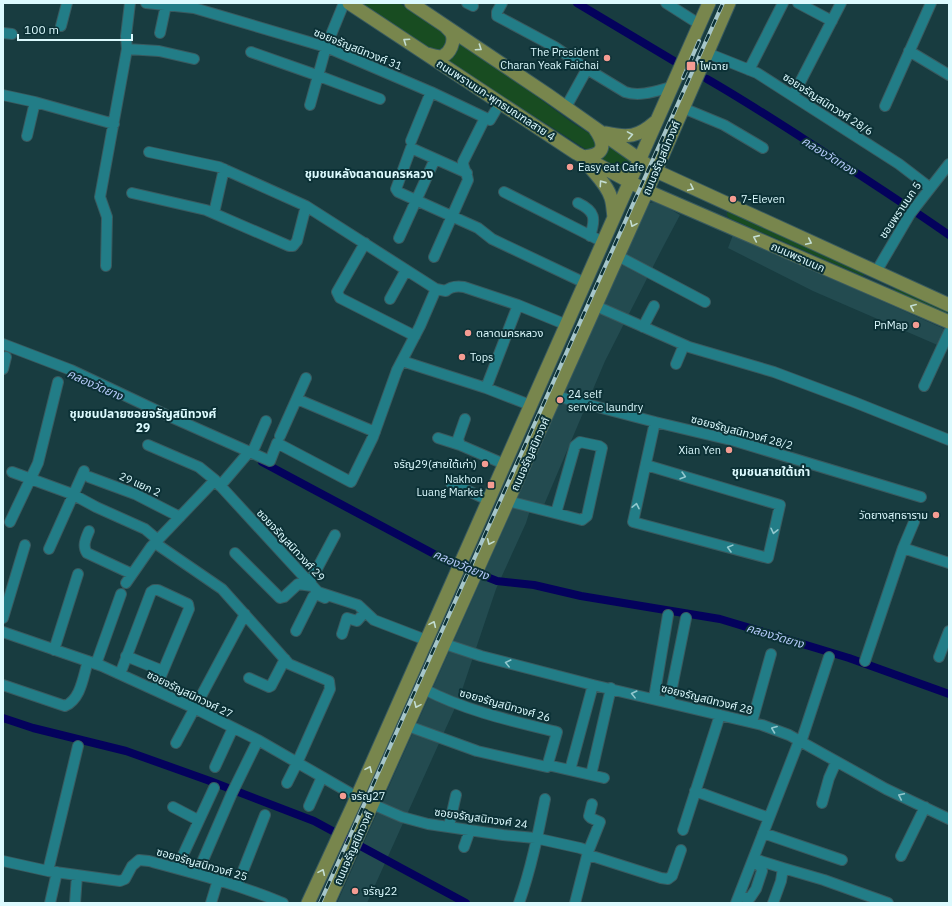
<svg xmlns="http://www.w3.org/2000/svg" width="952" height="906" viewBox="0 0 952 906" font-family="'IBM Plex Sans','Noto Sans Thai',sans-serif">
  <rect width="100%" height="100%" fill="#183c40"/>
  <path fill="#234b50" d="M654 202 670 209 680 215 663 247 605 361 541 512 530 510 526 523 496 589 459 699 367 903H337L648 205 650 203Z
    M733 235 949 331V350L813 291 728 248Z"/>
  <path fill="#184c21" d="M362 3H399L446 34 448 45 439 51H434Z
    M458 42 523 86 571 122 592 135 598 146 590 152 564 135 507 99 446 59Z
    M607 145 631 160 633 164 629 172 600 160Z
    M727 211 863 272 864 274 863 276 729 218 727 215Z
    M898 287 949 310V315L894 291 895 288Z"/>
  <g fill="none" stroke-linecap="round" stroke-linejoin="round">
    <path stroke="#04025c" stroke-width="8" d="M577 3 674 61
      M707 79C742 99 776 121 810 143 857 173 903 203 949 235
      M262 462 449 562 497 581 534 585 581 596 720 619 849 658 949 694
      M3 718 33 728 126 751 210 781 314 821 466 903"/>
    <defs>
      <path id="minor" d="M146 3 194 8 326 47 431 92 490 120 500 103
        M467 3 473 6
        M502 3 497 12V16L555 47 587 69 625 92C640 97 656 91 671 87
        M666 3 699 24
        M798 3 832 21
        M61 26 67 3
        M3 33 12 34
        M160 33 166 5
        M127 49 159 51 194 59
        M909 51 949 75
        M251 52 319 76 380 99
        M707 53 757 73 899 164 929 187
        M749 70 783 3
        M3 95 35 102 114 124
        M793 96 841 3
        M310 105 326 47 344 3
        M885 106 931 3
        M566 107 587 69
        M683 108 724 125 763 148
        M27 136 35 102
        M411 141 431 92
        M149 152 219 167 306 206 436 289 446 291C451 286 457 286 464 287L518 305 567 325
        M467 173 411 148 396 189 398 192 478 228 492 239 585 283
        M504 192 603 242
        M132 193 206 210 289 246H293L297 241 306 206
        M578 203C595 211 596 218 590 236
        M214 213 224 169
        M399 238 435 159
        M365 243 337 292 340 298 415 336
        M618 256 705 302
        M434 257 468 180C467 173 463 168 463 162L485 118
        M106 266 107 217 100 197 127 49 126 36 130 3
        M876 272 910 214 949 164
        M390 299 406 270
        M596 306 689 347 774 372 854 402 949 440
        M643 327 654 306
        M3 344 71 370 162 413 252 453
        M402 361 486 388 530 405
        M676 364 684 345
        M3 369 6 357
        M924 386 949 332
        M486 388 518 305
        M556 396 655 422 735 441 921 497
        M297 399 375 432
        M465 419 458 439 460 445 504 464
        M266 421 252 453 270 461 277 443 351 482 373 437 397 370 420 326 436 289
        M280 436 306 378
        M438 438 460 445
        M148 445 199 467 215 480 318 592 358 605 374 620 426 640
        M646 465 780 505 768 558 633 522 655 422
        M12 472 72 494 96 507 145 529 158 540
        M89 477 135 494 180 517
        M451 483 488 500
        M220 486 249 452
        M508 501 582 520 587 516 602 448 599 446 580 442 575 446 556 513
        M10 522 38 463 58 382
        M89 531C86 538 82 546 87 553L132 574
        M155 543 222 589 289 664 329 681 330 689 297 763 287 783
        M903 548 914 522
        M49 549 84 471
        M235 553 280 598 284 597 298 584 312 586
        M310 582 335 535
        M126 583 151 547 215 480
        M3 618 25 545
        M296 631 313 597 315 595H318L325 598
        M3 632 102 666 194 708 258 740 357 797
        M342 634 347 618 357 621 365 612
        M445 644 481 656 593 685 762 725 789 735 886 789 949 819
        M54 650 78 574
        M126 656 163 671
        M939 657 949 631
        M865 661 903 548 949 563
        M96 664 121 594
        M120 674 151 592 154 590H158L188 604 189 609 155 690
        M249 678 269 687 271 686 285 659
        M3 685 65 706C81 699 83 677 88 661
        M654 698 668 615
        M669 702 686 618
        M752 722 771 654
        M408 726 477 751 547 767 557 732C512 721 466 711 424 689
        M801 742 829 657
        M176 743 245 614
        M552 766 604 778
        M215 767 233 728
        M570 770 593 685
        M591 775 611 688
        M695 791 769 818
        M822 803 829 778 836 762
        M372 804 402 817 428 824 503 835 535 838 580 848 586 850 588 852
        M309 806 322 777
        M173 807 198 820
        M449 826 456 795
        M683 830 720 715
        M763 833 842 860
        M464 847 470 830
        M901 856 925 807
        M587 857H595L661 878 668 879 672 876 681 850
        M754 859 783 868 781 881 773 903
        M3 861 48 871 120 881 125 879 132 866 139 860 149 861C194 873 240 885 283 903
        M177 868 214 788
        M783 868 824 880 888 903
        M48 871 78 746
        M197 874 232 793 258 740
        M237 886 265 815
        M739 896 750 898 756 889 762 871 761 867 753 861
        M50 903 57 872
        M75 903 77 875
        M211 903 218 880
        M519 903C531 869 538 834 545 799
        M575 903 588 852 600 822 591 818 589 816 592 804
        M736 903 799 741"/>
      <path id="major" d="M349 3 576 153 647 191 949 322
        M411 3 548 95 656 171 949 305
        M427 54C431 55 438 58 443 56 450 53 455 42 452 34 451 32 448 29 446 27
        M606 133C628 138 638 137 655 122
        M584 157C605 155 606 145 595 129
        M585 161C594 173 607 184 611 198 613 204 613 211 614 217
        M308 903 357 797 709 3
        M328 903 647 191 729 3"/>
    </defs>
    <use href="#minor" stroke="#395a5f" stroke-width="12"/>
    <use href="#major" stroke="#395a5f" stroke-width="15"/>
    <use href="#minor" stroke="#227d87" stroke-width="10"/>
    <use href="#major" stroke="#78864d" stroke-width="13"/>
    <defs>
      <path id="rail" d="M683 78 699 41
        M320 903 723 3"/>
    </defs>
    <use href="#rail" stroke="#a6c6ca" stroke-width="4"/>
    <use href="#rail" stroke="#0c3136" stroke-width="2.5" stroke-dasharray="8" stroke-linecap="butt"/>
  </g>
  <defs><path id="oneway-chevron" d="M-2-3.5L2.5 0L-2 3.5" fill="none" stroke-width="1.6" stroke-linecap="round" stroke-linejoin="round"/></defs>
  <g stroke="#c3ddd2">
    <use href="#oneway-chevron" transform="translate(406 41) rotate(-146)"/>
    <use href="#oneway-chevron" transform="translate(479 48) rotate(34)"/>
    <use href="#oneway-chevron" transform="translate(630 135) rotate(-10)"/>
    <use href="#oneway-chevron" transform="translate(602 183) rotate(-125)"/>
    <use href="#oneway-chevron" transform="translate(691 188) rotate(25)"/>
    <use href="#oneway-chevron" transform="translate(633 224) rotate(114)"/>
    <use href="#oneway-chevron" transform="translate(756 238) rotate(-156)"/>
    <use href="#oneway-chevron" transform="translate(809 242) rotate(25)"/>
    <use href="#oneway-chevron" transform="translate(913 307) rotate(-157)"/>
    <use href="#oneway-chevron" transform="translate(490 542) rotate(114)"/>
    <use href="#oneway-chevron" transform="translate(433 624) rotate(-66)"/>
    <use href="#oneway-chevron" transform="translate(417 705) rotate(114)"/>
    <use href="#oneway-chevron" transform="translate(369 769) rotate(-66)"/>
    <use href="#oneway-chevron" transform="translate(322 872) rotate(-66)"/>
  </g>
  <g stroke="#92c8ce">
    <use href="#oneway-chevron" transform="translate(683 476) rotate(16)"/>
    <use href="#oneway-chevron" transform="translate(636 506) rotate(-78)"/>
    <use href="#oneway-chevron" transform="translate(774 531) rotate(103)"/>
    <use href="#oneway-chevron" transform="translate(730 548) rotate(-165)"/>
    <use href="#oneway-chevron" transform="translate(508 663) rotate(-166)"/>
    <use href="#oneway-chevron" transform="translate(634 694) rotate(-166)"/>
    <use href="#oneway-chevron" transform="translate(774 729) rotate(-159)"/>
    <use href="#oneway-chevron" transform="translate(901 796) rotate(-155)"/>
  </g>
  <g fill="#f59c92" stroke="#0c3136" stroke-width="1.5">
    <circle cx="607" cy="58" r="4"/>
    <rect x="686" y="61" width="10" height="10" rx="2"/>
    <circle cx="570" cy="167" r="4"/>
    <circle cx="733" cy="199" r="4"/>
    <circle cx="916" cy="325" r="4"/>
    <circle cx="468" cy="333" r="4"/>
    <circle cx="462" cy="357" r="4"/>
    <circle cx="560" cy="400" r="4"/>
    <circle cx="729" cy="450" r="4"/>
    <circle cx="485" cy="464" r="4"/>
    <rect x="487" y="481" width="8" height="8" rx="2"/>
    <circle cx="936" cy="515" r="4"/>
    <circle cx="343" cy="796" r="4"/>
    <circle cx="355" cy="891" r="4"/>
  </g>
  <g text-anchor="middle" stroke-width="4" stroke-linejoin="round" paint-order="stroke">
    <g font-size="11" fill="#dcfafe" stroke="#0c3136">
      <text transform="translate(358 49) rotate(22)" y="4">ซอยจรัญสนิทวงศ์ 31</text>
      <text transform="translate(496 100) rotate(33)" y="4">ถนนพรานนก-พุทธมณฑลสาย 4</text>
      <text transform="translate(828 104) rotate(33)" y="4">ซอยจรัญสนิทวงศ์ 28/6</text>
      <text transform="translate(661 158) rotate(-67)" y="4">ถนนจรัญสนิทวงศ์</text>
      <text transform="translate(900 210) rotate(-56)" y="4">ซอยพรานนก 5</text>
      <text transform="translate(798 257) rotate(24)" y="4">ถนนพรานนก</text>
      <text transform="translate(742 432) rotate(15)" y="4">ซอยจรัญสนิทวงศ์ 28/2</text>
      <text transform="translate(530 454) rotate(-66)" y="4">ถนนจรัญสนิทวงศ์</text>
      <text transform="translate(140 484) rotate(24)" y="4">29 แยก 2</text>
      <text transform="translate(291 545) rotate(47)" y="4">ซอยจรัญสนิทวงศ์ 29</text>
      <text transform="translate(190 694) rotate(26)" y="4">ซอยจรัญสนิทวงศ์ 27</text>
      <text transform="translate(707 699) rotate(14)" y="4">ซอยจรัญสนิทวงศ์ 28</text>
      <text transform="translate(505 705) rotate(16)" y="4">ซอยจรัญสนิทวงศ์ 26</text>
      <text transform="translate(481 818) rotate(8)" y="4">ซอยจรัญสนิทวงศ์ 24</text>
      <text transform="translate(353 848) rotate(-66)" y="4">ถนนจรัญสนิทวงศ์</text>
      <text transform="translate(202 864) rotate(16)" y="4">ซอยจรัญสนิทวงศ์ 25</text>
    </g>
    <g font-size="11" fill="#dcfafe" stroke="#0c3136" text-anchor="start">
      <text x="599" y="56" text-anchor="end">The President<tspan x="599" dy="13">Charan Yeak Faichai</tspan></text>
      <text x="700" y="70">ไฟฉาย</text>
      <text x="578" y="171">Easy eat Cafe</text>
      <text x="741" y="203">7-Eleven</text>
      <text x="908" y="329" text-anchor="end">PnMap</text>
      <text x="476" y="337">ตลาดนครหลวง</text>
      <text x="470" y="361">Tops</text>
      <text x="568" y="398">24 self<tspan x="568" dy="13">service laundry</tspan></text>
      <text x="721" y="454" text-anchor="end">Xian Yen</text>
      <text x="477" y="468" text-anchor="end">จรัญ29(สายใต้เก่า)</text>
      <text x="483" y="483" text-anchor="end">Nakhon<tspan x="483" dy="13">Luang Market</tspan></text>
      <text x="928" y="519" text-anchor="end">วัดยางสุทธาราม</text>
      <text x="351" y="800">จรัญ27</text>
      <text x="363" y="895">จรัญ22</text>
    </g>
    <g font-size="12" font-style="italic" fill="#b4c9f8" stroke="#0c3136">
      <text transform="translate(829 156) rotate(32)" y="4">คลองวัดทอง</text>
      <text transform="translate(95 385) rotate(24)" y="4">คลองวัดยาง</text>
      <text transform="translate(461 565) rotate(23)" y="4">คลองวัดยาง</text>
      <text transform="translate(775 636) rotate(17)" y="4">คลองวัดยาง</text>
    </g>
    <g font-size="12" font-weight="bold" fill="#dcfafe" stroke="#0c3136">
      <text x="369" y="178">ชุมชนหลังตลาดนครหลวง</text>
      <text x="143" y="418">ชุมชนปลายซอยจรัญสนิทวงศ์<tspan x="143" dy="14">29</tspan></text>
      <text x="771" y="476">ชุมชนสายใต้เก่า</text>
    </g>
  </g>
  <rect width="952" height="906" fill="none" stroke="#dcfafe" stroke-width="8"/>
  <path d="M18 34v6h114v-6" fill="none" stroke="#dcfafe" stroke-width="2"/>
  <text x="24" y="34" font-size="12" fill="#dcfafe" stroke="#0c3136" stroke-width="3" paint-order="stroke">100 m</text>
</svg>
